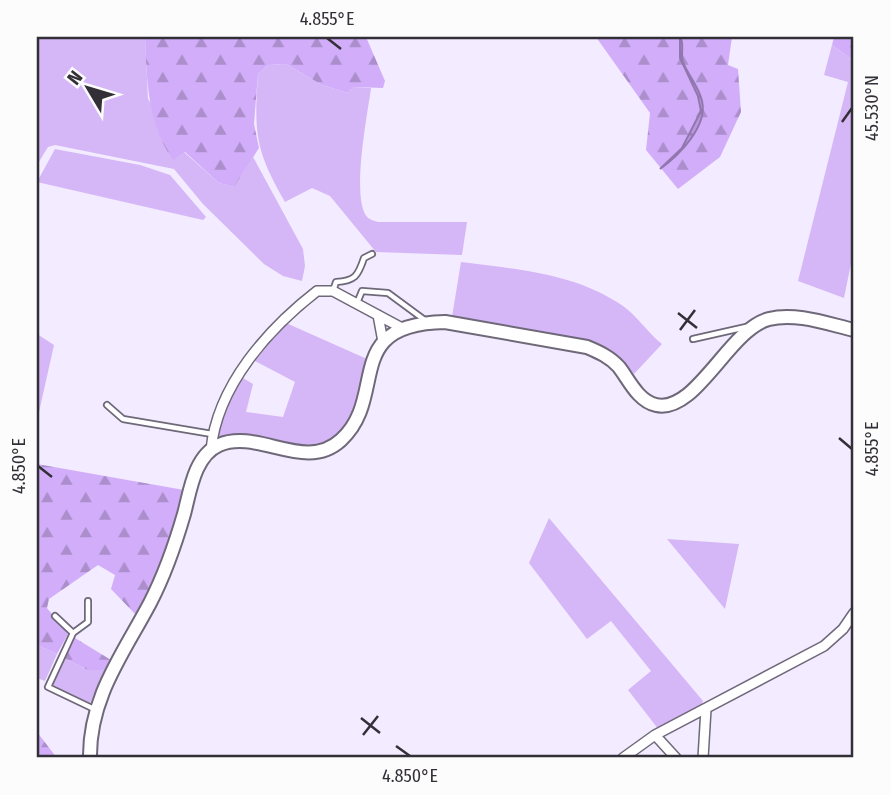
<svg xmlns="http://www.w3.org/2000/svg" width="891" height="795" viewBox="0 0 891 795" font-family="'Fira Sans Condensed',sans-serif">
  <defs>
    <pattern id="forest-firs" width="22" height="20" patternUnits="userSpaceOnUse" patternTransform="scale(1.75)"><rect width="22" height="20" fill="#d2aefa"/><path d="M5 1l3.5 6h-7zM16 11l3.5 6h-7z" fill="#ab8ecb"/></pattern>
    <pattern id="water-waves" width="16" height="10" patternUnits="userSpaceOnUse" patternTransform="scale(1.75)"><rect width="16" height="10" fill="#b996e0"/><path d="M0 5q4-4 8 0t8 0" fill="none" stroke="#977bb6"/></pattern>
  </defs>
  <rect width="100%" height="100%" fill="#f3ebff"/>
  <path fill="#d5b7f7" d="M37 37H145L148 99 184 152 219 183 234 187 253 157 303 249 305 266 302 281 283 276 264 264 203 204 174 169 55 145 48 147 37 165Z
    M832 45 854 61V249L844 298 798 281 848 82 824 75Z
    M286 64 322 85 348 93 354 87 371 88C368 112 350 201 368 218 371 220 375 221 378 222H467L462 255 376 252 330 196 312 188 285 202C255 150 254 133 258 74L268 65Z
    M55 149 140 165 170 175 206 217 203 220 37 182Z
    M461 262C516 269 576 273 623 306 638 317 648 333 662 344L634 374 615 354 592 341 452 317Z
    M286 323 367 359C355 408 350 452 287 446 263 443 242 436 217 438L215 436 228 400 243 378 253 384 246 412 283 417 295 382 255 361Z
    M37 334 54 345 37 421Z
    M549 518 703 701 701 706 659 730 628 690 651 671 611 621 587 639 529 563Z
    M667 539 739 544 725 609Z
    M37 645 57 654 45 681 37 678Z
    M62 657 88 670H105L90 703 54 686 52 680Z"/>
  <path fill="url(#forest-firs)" d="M145 37H366L385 81 383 88 354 87 348 93 322 85 286 64 268 65 258 74 254 124 259 148 234 187 219 183 185 152 173 160C147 123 147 80 145 37Z
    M596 37H732L728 65 738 69 741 112 720 157 678 189 646 150 650 113Z
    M834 37H854V61L832 45Z
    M37 464 184 490 164 563 137 616 111 589 115 575 98 565 49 599 47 608 68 634 57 654 37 645Z
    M75 638 111 660 105 670H88L62 657Z
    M37 732 57 758H37Z"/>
  <path fill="url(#water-waves)" stroke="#9177ad" stroke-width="2" d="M680 37C685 43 680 53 683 62 688 75 699 87 702 101 708 127 678 156 660 169L682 148 701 111 698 96 680 58Z"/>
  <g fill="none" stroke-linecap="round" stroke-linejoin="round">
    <defs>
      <path id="service" d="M333 291 336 282C355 281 358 276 364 258L372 254
        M357 303 362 291 388 293 426 321
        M693 339 746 327
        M107 405 123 419 212 434
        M55 616 73 633 48 687 94 709
        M73 633 88 622V601"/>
      <path id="minor" d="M378 315 383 342
        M211 450C217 386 268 329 317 291H333L402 328
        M655 735 676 758
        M623 758 655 735 824 646 843 629 854 613
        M703 758 706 709"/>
      <path id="secondary" d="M90 758C89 698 123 654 150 603 165 574 175 545 184 514 190 492 194 456 219 445 258 428 305 473 341 440 389 396 340 324 445 322L587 347C599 352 610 357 619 367 629 380 638 401 656 405 696 414 729 329 769 319 796 312 828 324 854 330"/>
    </defs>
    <use href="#service" stroke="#6f6879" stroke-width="8"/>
    <use href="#minor" stroke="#6f6879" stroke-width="12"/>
    <use href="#secondary" stroke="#6f6879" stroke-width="16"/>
    <use href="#service" stroke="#fff" stroke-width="4.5"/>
    <use href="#minor" stroke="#fff" stroke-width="9"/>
    <use href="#secondary" stroke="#fff" stroke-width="12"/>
  </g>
  <path fill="none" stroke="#332f37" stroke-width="2.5" d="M327 38 341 49M842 122 852 108M678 313 697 328M680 330 695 310M839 438 852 449M38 466 52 477M361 718 380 733M363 735 378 716M396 746 410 756"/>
  <rect width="891" height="795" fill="none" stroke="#fcfcfc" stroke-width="77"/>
  <g transform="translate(88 88) rotate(308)" stroke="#fcfcfc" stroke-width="5" paint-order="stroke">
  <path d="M0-5L12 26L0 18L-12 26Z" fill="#332f37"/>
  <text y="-10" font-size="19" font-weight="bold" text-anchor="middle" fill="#332f37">N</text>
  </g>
  <rect x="38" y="38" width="814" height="718" fill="none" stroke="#332f37" stroke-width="2.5"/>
  <g font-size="18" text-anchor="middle" fill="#332f37">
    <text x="327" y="25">4.855°E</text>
    <text transform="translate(872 108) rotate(-90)" y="6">45.530°N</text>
    <text transform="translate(872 449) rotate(-90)" y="6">4.855°E</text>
    <text transform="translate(19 466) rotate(-90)" y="6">4.850°E</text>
    <text x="410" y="782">4.850°E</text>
  </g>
</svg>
